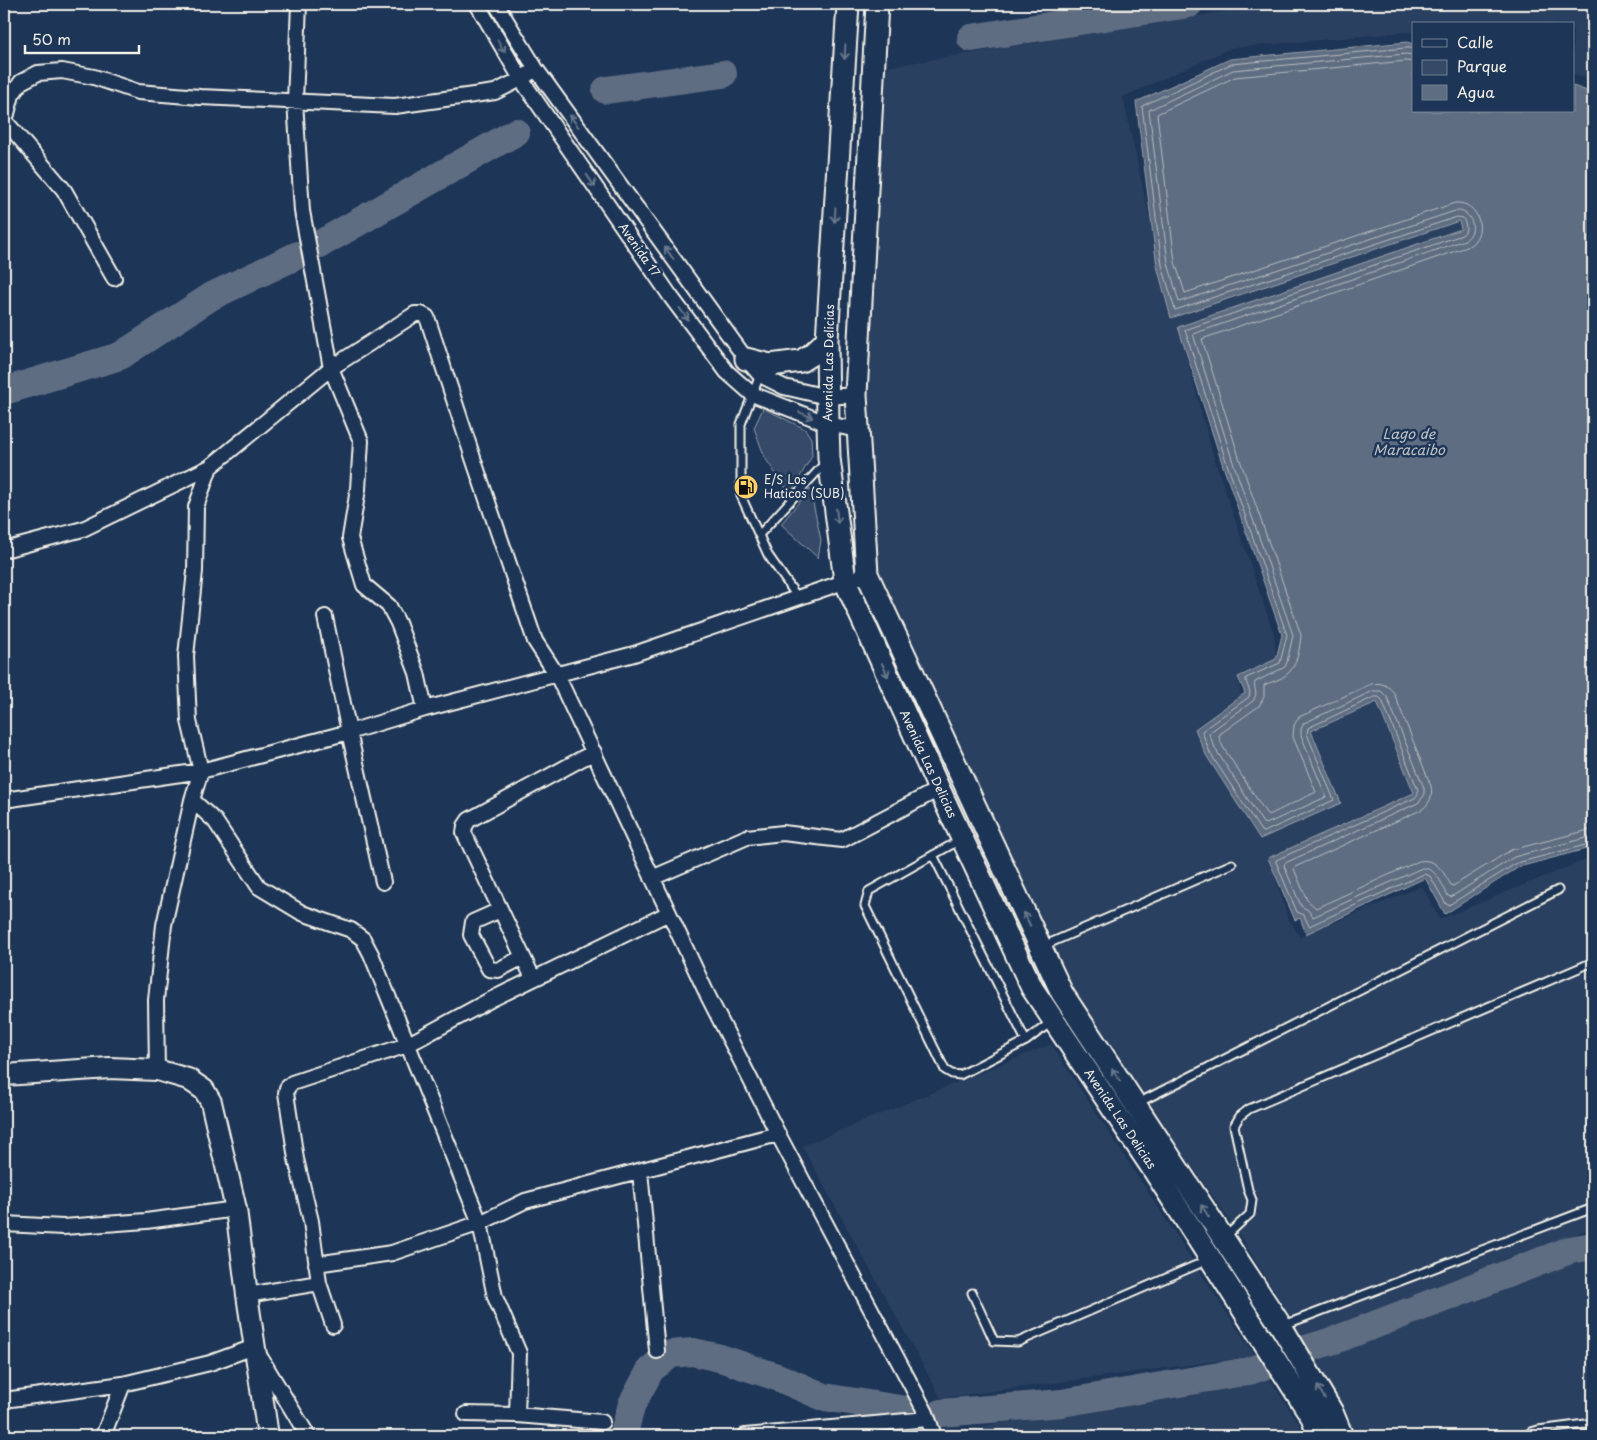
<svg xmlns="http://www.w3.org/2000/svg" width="1597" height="1440" viewBox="0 0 1597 1440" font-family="'Playpen Sans',sans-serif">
  <rect width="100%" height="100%" fill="#1d3557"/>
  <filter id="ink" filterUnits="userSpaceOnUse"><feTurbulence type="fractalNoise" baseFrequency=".02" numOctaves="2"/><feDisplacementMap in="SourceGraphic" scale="10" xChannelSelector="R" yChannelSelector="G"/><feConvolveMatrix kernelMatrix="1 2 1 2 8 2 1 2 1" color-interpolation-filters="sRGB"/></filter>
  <g filter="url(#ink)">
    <path fill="#2a4060" d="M1284 4H1593V81L1573 74V24H1413V33L1406 32 1231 48 1123 97 1171 317 1459 221 1462 230 1178 327 1214 458 1274 634 1276 659 1238 676 1241 697 1195 729 1311 731 1377 701 1414 793 1269 858 1288 918 1300 937 1422 886 1440 919 1585 860 1593 870V1230L1583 1231 1306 1342 1242 1239 1083 1008 1069 991 879 578 867 408 886 67 1240 9Z
      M1051 1044 1255 1356 941 1398 802 1146Z
      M1593 1255V1436H1350L1310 1359 1576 1259Z
      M1269 1378 1299 1424 1304 1436H951L949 1432Z"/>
    <path fill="#354a67" stroke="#949ea8" d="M763 408 805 429 811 438 812 456 790 494 765 458 754 428Z
      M810 489 821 540 818 558 781 524Z"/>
    <path fill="#5e6d82" stroke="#9aa2ab" d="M1407 42 1413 44V111H1573V86L1593 93V847L1519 867 1445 914 1425 878 1306 934 1300 918 1295 920 1268 858 1414 793 1377 702 1311 731 1341 803 1260 839 1206 755 1195 729 1245 693 1238 677 1276 659 1282 635 1222 463 1178 327 1461 229 1459 221 1171 318 1157 266 1136 102 1230 59Z"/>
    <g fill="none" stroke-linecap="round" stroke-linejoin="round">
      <path stroke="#b8bcbf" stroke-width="1" d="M1413 48H1406L1231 64 1142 106 1162 265 1175 310 1457 217 1463 218C1466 224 1468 231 1462 235L1185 330 1226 461 1287 635 1280 663 1246 678V681L1250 692 1249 697 1203 730 1202 732 1210 753 1261 831 1264 832 1334 800 1307 734 1308 728 1374 697H1379L1382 700 1418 790V794L1415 798 1276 860V862L1297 912 1304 915 1309 926 1424 874 1430 876 1446 904 1449 905 1517 863 1593 843
        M1413 55 1406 54 1233 70 1149 110 1168 263 1179 302 1455 211C1472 209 1479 232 1465 240L1193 334 1232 459 1293 635 1287 662 1285 667 1255 682C1253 689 1259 692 1253 701L1210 732 1209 734 1216 750 1263 823 1266 824 1326 797 1301 735V729L1304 723 1373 691H1381L1387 697 1424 788V796L1418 803 1285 863 1284 866 1301 906 1308 910 1313 917 1422 868C1437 868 1442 885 1448 896L1451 897 1514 857 1593 836
        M1413 62 1406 61 1235 77 1157 114 1175 262 1185 293 1455 203C1480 201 1489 236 1467 247L1202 339 1239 457 1301 635C1300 647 1297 668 1286 675 1280 680 1271 682 1264 685V697L1259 706 1220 734 1219 737 1223 747 1266 813 1269 815 1316 792 1293 737 1294 725 1299 717 1371 684C1381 682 1388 685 1394 693L1431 786C1433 796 1430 804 1421 810L1295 867 1294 869 1307 900 1316 908 1419 861C1437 858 1443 872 1451 885L1453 886 1511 850 1593 829"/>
      <path stroke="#5e6d82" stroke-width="28" d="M971 38 1189 4
        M606 90 723 74
        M320 244 516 132
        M4 391 120 356 212 296 298 255
        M1306 1349 1335 1340 1570 1250 1593 1246
        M941 1413 1062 1403 1249 1371 1266 1365
        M623 1436 632 1404 651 1369 671 1354 693 1352 720 1358 777 1377 824 1397 919 1412"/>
      <defs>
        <path id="lane" d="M760 375 741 424V496L768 555 798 598
          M759 535 826 462
          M960 840 869 891 865 906 945 1070 952 1074 960 1075 1026 1041 1051 1022
          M933 855 1026 1041
          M1043 946 1232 864
          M1138 1103 1558 890
          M1225 1237 1250 1214 1252 1200 1248 1190 1234 1126 1240 1116 1249 1109 1593 962
          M972 1293 994 1341 1018 1342 1208 1260
          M1284 1325 1593 1208
          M1527 1436 1531 1432 1538 1430 1593 1423"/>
        <path id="street" d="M299 4 295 101 302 211 331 368 361 441 358 489 350 538 364 585 389 606 398 623 417 673 425 709
          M477 4 521 79 671 297 727 372 752 394 828 424 858 430
          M496 4 536 69 746 359 760 375 784 387 827 397 856 395
          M6 122 64 190 114 278
          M4 125 12 95 21 82 38 73 62 71 94 77 138 92 200 97 395 106 495 92 521 79 536 69
          M4 550 83 529 210 467 331 368 415 314H421L427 317 474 461 535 641 557 675 708 996 778 1134 926 1413 934 1436
          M325 617 349 732 383 882
          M4 800 201 771 349 732 425 709 634 654 867 574
          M192 800 215 821 259 887 302 913 351 930 363 939 371 954 480 1223 495 1297 519 1353 517 1415 466 1414
          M652 878 747 837 783 833 842 840 939 789
          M500 910 473 922 471 935 489 969 498 970 523 957
          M533 978 464 833 465 826 469 820 594 752
          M157 1070 156 1000 164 925 192 800 201 771 189 721 186 656 195 571 196 507 210 467
          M640 1171 657 1351
          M4 1224 63 1227 146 1221 236 1209
          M316 1264 392 1253 480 1223 525 1201 778 1134
          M247 1295 319 1283
          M333 1325 319 1283 311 1221 296 1159 286 1093 287 1088 292 1083 407 1045 490 1000 669 913
          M4 1400 123 1384 210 1363 254 1347 308 1436
          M517 1415 602 1422
          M103 1436 123 1384
          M745 1436 928 1419"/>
        <path id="secondary" d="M4 1075 110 1068 157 1070 188 1079 204 1090 211 1102 236 1209 247 1295 268 1436"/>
        <path id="primary" d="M848 4 827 340 828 424 829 458 845 581 939 789 1032 988 1153 1169 1312 1417 1319 1436
          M877 4 856 395 867 574 1062 993 1281 1326 1332 1412 1342 1436
          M746 359 770 365 801 361 812 354 827 340"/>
      </defs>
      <use href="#lane" stroke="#f4f1e8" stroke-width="11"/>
      <use href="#street" stroke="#f4f1e8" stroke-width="18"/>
      <use href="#secondary" stroke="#f4f1e8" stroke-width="24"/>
      <use href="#primary" stroke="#f4f1e8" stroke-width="25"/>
      <use href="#lane" stroke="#1d3557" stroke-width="7"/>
      <use href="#street" stroke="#1d3557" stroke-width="14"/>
      <use href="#secondary" stroke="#1d3557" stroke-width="20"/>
      <use href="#primary" stroke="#1d3557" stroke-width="21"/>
    </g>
    <defs><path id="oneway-shaft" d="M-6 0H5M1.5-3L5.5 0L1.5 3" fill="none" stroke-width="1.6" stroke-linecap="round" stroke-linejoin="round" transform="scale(1.25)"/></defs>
    <g stroke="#68778a">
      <use href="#oneway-shaft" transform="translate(501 46) rotate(60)"/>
      <use href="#oneway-shaft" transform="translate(845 52) rotate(93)"/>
      <use href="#oneway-shaft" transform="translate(574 121) rotate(-126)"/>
      <use href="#oneway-shaft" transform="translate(591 181) rotate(55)"/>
      <use href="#oneway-shaft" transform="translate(835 215) rotate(93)"/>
      <use href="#oneway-shaft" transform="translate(669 253) rotate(-126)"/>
      <use href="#oneway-shaft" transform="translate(684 314) rotate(53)"/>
      <use href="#oneway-shaft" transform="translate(806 415) rotate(23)"/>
      <use href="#oneway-shaft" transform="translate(837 516) rotate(83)"/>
      <use href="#oneway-shaft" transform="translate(885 670) rotate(66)"/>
      <use href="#oneway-shaft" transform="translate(1027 919) rotate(-115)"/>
      <use href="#oneway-shaft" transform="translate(1116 1075) rotate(-123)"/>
      <use href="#oneway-shaft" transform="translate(1205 1211) rotate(-123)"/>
      <use href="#oneway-shaft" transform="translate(1321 1392) rotate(-121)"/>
    </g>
  </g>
  <defs>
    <symbol id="fuel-disc" viewBox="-11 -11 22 22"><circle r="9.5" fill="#ffd166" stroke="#1d3557"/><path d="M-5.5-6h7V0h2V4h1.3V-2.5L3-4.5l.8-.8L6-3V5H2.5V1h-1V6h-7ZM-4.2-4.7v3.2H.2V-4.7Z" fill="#111"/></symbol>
  </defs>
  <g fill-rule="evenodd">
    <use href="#fuel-disc" x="732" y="473" width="28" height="28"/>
  </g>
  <g text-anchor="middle" stroke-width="5" stroke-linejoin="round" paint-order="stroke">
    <g font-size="12" fill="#f4f1e8" stroke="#1d3557">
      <text transform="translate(639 250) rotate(55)" y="4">Avenida 17</text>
      <text transform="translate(829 363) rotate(-89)" y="4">Avenida Las Delicias</text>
      <text transform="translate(928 764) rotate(65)" y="4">Avenida Las Delicias</text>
      <text transform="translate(1120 1119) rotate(56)" y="4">Avenida Las Delicias</text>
    </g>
    <g font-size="12" fill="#f4f1e8" stroke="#1d3557" text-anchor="start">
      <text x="764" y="484">E/S Los<tspan x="764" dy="14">Haticos (SUB)</tspan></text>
    </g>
    <g font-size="14" font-style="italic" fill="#c0c3c4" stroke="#1d3557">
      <text x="1409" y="439">Lago de<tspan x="1409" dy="16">Maracaibo</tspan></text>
    </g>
  </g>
  <rect width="1597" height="1440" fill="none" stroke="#1d3557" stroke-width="20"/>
  <rect x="10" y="10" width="1577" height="1420" fill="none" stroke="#f4f1e8" stroke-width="2" filter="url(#ink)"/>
  <rect x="1412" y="22" width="162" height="90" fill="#1d3557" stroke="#738091"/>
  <rect x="1422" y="39" width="25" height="8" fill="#1d3557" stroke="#738091"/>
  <text x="1457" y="48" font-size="15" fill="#f4f1e8">Calle</text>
  <rect x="1422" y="60" width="25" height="15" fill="#354a67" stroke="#738091"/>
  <text x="1457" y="72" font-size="15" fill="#f4f1e8">Parque</text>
  <rect x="1422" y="85" width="25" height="15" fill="#5e6d82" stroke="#738091"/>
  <text x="1457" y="98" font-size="15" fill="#f4f1e8">Agua</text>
  <path d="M25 45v8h114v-8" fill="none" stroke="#f4f1e8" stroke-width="2.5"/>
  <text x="32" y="45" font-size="15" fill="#f4f1e8" stroke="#1d3557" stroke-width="4" paint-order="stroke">50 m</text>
</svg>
